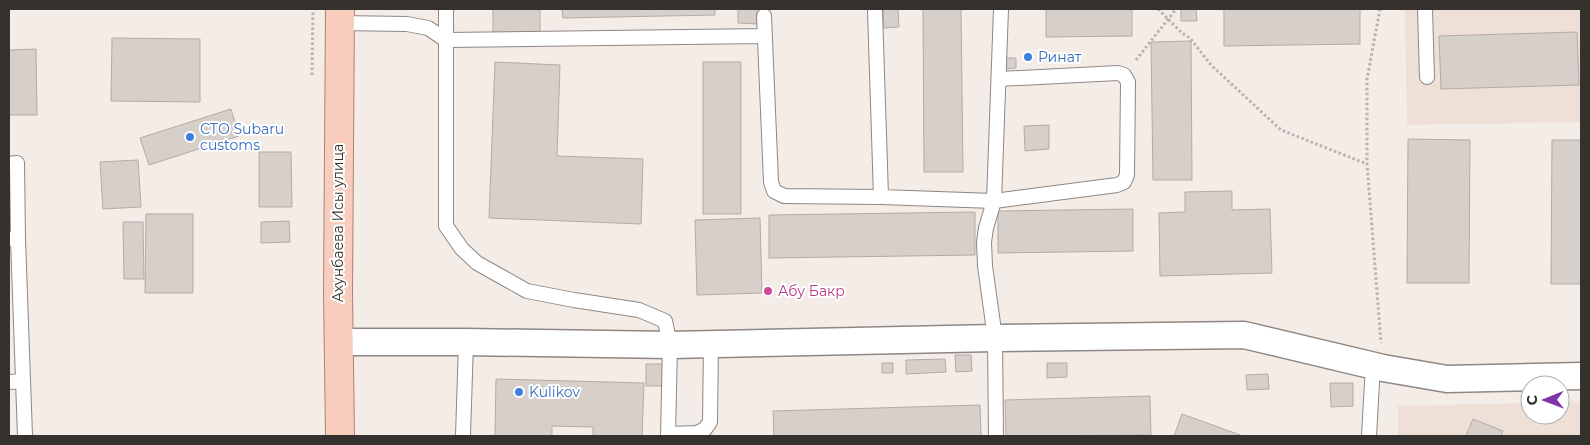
<svg xmlns="http://www.w3.org/2000/svg" width="1590" height="445" viewBox="0 0 1590 445" font-family="Montserrat,sans-serif">
  <rect width="100%" height="100%" fill="#f4ece7"/>
  <path fill="#efe0d7" d="M1405 9H1581V122L1407 125Z
    M1581 401V436H1398V406L1530 403V415H1560V402Z"/>
  <path fill="#d6cfca" stroke="#b2aba7" d="M493 9H540V35H493Z
    M562 9H715V15L563 18Z
    M738 9H757V24L738 23Z
    M883 9H898L899 27 884 28Z
    M923 9H961L963 172H924Z
    M1046 9H1132V36L1046 37Z
    M1181 9H1196L1197 21H1181Z
    M1224 9H1360V44L1224 46Z
    M1577 32 1579 85 1441 89 1439 36Z
    M112 38 200 39V102L111 101Z
    M1191 41 1192 180H1153L1151 42Z
    M36 49 37 115H9V50Z
    M1006 58H1016V68L1006 69Z
    M495 62 560 65 557 156 643 159 641 224 489 218Z
    M703 62H741V214H703Z
    M231 109 239 136 149 165 140 138Z
    M1049 125V149L1025 151 1024 126Z
    M1408 139 1470 140 1469 283H1407Z
    M1552 140H1581V284H1551Z
    M259 152H291L292 207H259Z
    M138 160 141 207 103 209 100 162Z
    M1232 191V210L1270 209 1272 273 1160 276 1159 213 1185 212V192Z
    M1133 209V251L998 253V211Z
    M975 212V255L769 258V215Z
    M146 214H193V293H145Z
    M760 218 762 293 697 295 695 220Z
    M289 221 290 242 261 243V222Z
    M123 222H143L144 279H124Z
    M955 355H971L972 371 956 372Z
    M945 359 946 372 906 374V360Z
    M882 363H893V373H882Z
    M1047 363H1067V377L1047 378Z
    M646 364H665V386H646Z
    M1268 374 1269 389 1247 390 1246 375Z
    M496 379 644 383 642 436H593V427L552 426V436H495Z
    M1330 383H1353V406L1331 407Z
    M1150 396 1151 435 1006 436 1005 400Z
    M980 405 981 436H774L773 411Z
    M1182 414 1243 436H1174Z
    M1473 419 1503 431 1501 436H1466Z"/>
  <g fill="none" stroke-linecap="round" stroke-linejoin="round">
    <defs>
      <path id="lane" d="M446 9V40L765 36
        M1425 9 1427 77
        M875 11 881 197
        M764 16 771 182 774 191 784 196 881 197 994 201 1117 185 1124 182 1127 175 1128 82 1124 75 1118 73 999 79
        M339 23 407 24 428 28 446 40V226L462 249 477 263 527 291 574 300 639 310 665 321 670 345 668 436
        M9 164 17 163 18 239
        M9 239H18L25 436
        M9 382 23 381
        M668 434 697 433 705 429 710 422 711 344
        M463 436 466 342
        M996 436 995 338 985 266 984 242 986 228 994 201 1001 9
        M1369 436 1373 365"/>
      <path id="street" d="M339 342H466L670 345 995 338 1244 335 1383 368 1447 379 1581 376"/>
      <path id="primary" d="M340 9 338 293 340 436"/>
    </defs>
    <use href="#lane" stroke="#8e8783" stroke-width="16"/>
    <use href="#street" stroke="#8e8783" stroke-width="29"/>
    <use href="#primary" stroke="#b18170" stroke-width="30"/>
    <path stroke="#b9b2ae" stroke-width="3" stroke-dasharray="2.5 2.5" stroke-linecap="butt" d="M1158 9 1182 33 1190 38 1211 65 1281 130 1367 164
      M1380 9 1367 79V164L1381 343
      M1136 60 1176 9
      M312 75 313 9"/>
    <use href="#lane" stroke="#fff" stroke-width="14"/>
    <use href="#street" stroke="#fff" stroke-width="26"/>
    <use href="#primary" stroke="#f8cdbe" stroke-width="28"/>
  </g>
  <g fill="#3f7fe0" stroke="#fff" stroke-width="2">
    <circle cx="1028" cy="57" r="5"/>
    <circle cx="190" cy="137" r="5"/>
    <circle cx="519" cy="392" r="5"/>
  </g>
  <circle fill="#d1479c" stroke="#fff" stroke-width="2" cx="768" cy="291" r="5"/>
  <g text-anchor="middle" stroke-width="4" stroke-linejoin="round" paint-order="stroke">
    <g font-size="14" fill="#366cbe" stroke="#fff" text-anchor="start">
      <text x="1038" y="62">Ринат</text>
      <text x="200" y="134">СТО Subaru<tspan x="200" dy="16">customs</tspan></text>
      <text x="529" y="397">Kulikov</text>
    </g>
    <g font-size="14" fill="#34312f" stroke="#fff">
      <text transform="translate(338 223) rotate(-90)" y="5">Ахунбаева Исы улица</text>
    </g>
    <g font-size="14" fill="#b23c85" stroke="#fff" text-anchor="start">
      <text x="778" y="296">Абу Бакр</text>
    </g>
  </g>
  <rect width="1590" height="445" fill="none" stroke="#34312f" stroke-width="20"/>
  <g transform="translate(1545 400) rotate(269)"><circle r="24" fill="#ffffff" stroke="#aeadac"/>
  <path d="M0-4L9 19L0 12L-9 19Z" fill="#7f35a7"/>
  <text y="-8" font-size="14" font-weight="bold" text-anchor="middle" fill="#34312f">С</text>
  </g>
</svg>
